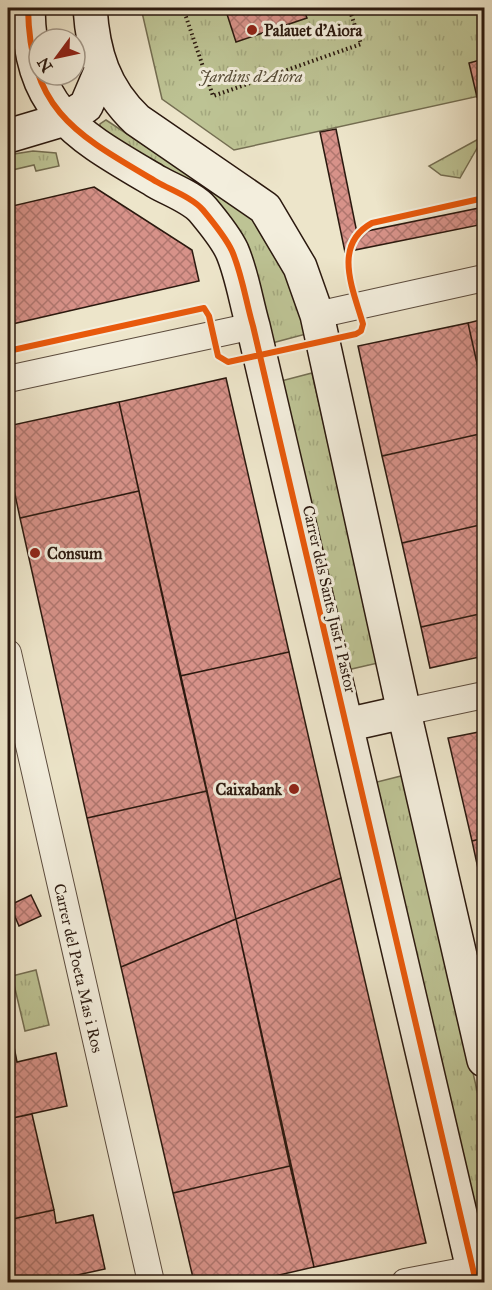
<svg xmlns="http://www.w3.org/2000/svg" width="492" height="1290" viewBox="0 0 492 1290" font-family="'IM FELL Great Primer',serif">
  <defs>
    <pattern id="grass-tufts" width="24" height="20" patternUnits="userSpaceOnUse" patternTransform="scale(1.5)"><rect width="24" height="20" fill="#bdc394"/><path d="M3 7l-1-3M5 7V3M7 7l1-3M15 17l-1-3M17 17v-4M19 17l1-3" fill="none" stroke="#a3a77e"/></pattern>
    <pattern id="building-cross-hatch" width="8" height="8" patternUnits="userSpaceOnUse" patternTransform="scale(1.5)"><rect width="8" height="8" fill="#d79289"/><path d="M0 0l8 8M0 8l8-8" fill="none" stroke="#af766e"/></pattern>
  </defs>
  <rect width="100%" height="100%" fill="#ede5ca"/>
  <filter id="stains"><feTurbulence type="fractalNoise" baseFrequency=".00333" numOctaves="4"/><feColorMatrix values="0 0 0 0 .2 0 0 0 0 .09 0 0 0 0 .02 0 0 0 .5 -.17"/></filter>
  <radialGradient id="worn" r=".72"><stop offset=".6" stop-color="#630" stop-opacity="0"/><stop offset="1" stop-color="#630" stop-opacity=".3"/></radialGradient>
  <path fill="url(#grass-tufts)" stroke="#746e52" stroke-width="1.5" d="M141 8H484V95L234 150 162 99Z
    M106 120 224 198 257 223 287 265 306 334 272 343 248 248 242 234 230 218 100 129V124Z
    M484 136 460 178 441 175 429 166Z
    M33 151 56 153 59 166 36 171 34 165 8 171V155Z
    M312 373 378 663 347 670 281 381Z
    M405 775 484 1121V1208L472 1211 373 783Z
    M36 970 49 1025 25 1031 12 976Z"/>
  <path fill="url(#building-cross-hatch)" stroke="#2b190f" stroke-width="1.5" d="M225 8H303L307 18 236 42Z
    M484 59V95L477 97 469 63Z
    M336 129 357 233 484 207V224L345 252 320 132Z
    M94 187 192 250 199 281 8 325V207Z
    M484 319V395L468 323Z
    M468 323 484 395V433L382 456 358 346Z
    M226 378 289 652 180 676 119 402Z
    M119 402 139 491 20 518 8 462V426Z
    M484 433V524L402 543 382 456Z
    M139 491 207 791 87 818 20 518Z
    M484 524V613L421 627 402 543Z
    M484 613V656L430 668 421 627Z
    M289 652 341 878 236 919 180 676Z
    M484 731V838L472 841 448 738Z
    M207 791 236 919 121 967 87 818Z
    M484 838V896L472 841Z
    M341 878 426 1243 314 1267 236 919Z
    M31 895 41 916 19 926 10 905Z
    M236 919 290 1166 173 1193 121 967Z
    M8 1017 14 1047 8 1049Z
    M14 1047 17 1062 56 1053 67 1106 8 1119V1049Z
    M32 1114 54 1210 8 1220V1119Z
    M290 1166 314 1267 249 1282H194L173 1193Z
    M54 1210 56 1223 93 1215 105 1269 45 1282H8V1220Z"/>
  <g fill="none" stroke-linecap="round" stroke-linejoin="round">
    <defs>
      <path id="street" d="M317 315 484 278
        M8 379 253 326
        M8 653 151 1282
        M404 712 484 695
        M405 1282 484 1267"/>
      <path id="secondary" d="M28 8C30 112 76 134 157 182 171 190 193 198 203 210 213 222 226 238 232 251 242 274 246 302 253 326L476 1282
        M90 8C93 53 104 89 137 120L265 208 300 267 317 315 404 712 484 1060
        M8 136 65 119 86 106 101 71
        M346 725 404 712"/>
    </defs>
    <use href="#street" stroke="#5c4c3e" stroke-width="28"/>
    <use href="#secondary" stroke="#2b190f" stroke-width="36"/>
    <path stroke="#2b190f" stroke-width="4" stroke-dasharray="1.5 3" stroke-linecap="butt" d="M183 8 213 96 361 44 349 8"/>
    <use href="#street" stroke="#f3eedd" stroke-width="26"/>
    <use href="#secondary" stroke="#f3eedd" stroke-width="33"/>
    <defs>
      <path id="cycleway" d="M28 8C30 112 76 134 157 182 171 190 193 198 203 210 213 222 226 238 232 251 242 274 246 302 253 326L476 1282
        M8 351 204 308 209 316 218 356 228 362 356 334 361 331 363 324C353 289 332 245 372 223L484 198"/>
    </defs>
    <use href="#cycleway" stroke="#f3eedd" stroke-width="10"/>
    <use href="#cycleway" stroke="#e8590c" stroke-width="6"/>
  </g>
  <g fill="#8f2418" stroke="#f3eedd" stroke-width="2">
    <circle cx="252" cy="30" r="6"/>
    <circle cx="35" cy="553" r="6"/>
    <circle cx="294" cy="789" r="6"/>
  </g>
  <g text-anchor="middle" stroke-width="6" stroke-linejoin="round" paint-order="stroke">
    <g font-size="16" font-weight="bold" fill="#2b190f" stroke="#f3eedd" text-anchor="start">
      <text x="264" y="36">Palauet d'Aiora</text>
      <text x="47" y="559">Consum</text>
      <text x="282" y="795" text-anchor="end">Caixabank</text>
    </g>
    <g font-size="16" font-style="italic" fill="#574c37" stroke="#f3eedd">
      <text x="251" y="82">Jardins d'Aiora</text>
    </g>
    <g font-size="16" fill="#2b190f" stroke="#f3eedd">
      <text transform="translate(330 599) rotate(77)" y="6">Carrer dels Sants Just i Pastor</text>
      <text transform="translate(79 968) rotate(77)" y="6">Carrer del Poeta Mas i Ros</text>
    </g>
  </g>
  <rect width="492" height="1290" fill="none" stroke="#ede5ca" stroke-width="30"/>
  <rect x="9" y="9" width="474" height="1272" fill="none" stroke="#2b190f" stroke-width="3"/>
  <rect x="15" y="15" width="462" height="1260" fill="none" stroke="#2b190f" stroke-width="1.5"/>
  <g transform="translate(57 57) rotate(237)"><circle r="28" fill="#f3eedd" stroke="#a3998b" stroke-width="1.5"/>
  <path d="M0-4.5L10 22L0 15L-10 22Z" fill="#8f2418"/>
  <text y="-9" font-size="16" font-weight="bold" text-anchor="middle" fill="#2b190f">N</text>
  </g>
  <rect width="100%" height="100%" filter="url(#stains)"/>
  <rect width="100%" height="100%" fill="url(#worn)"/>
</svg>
